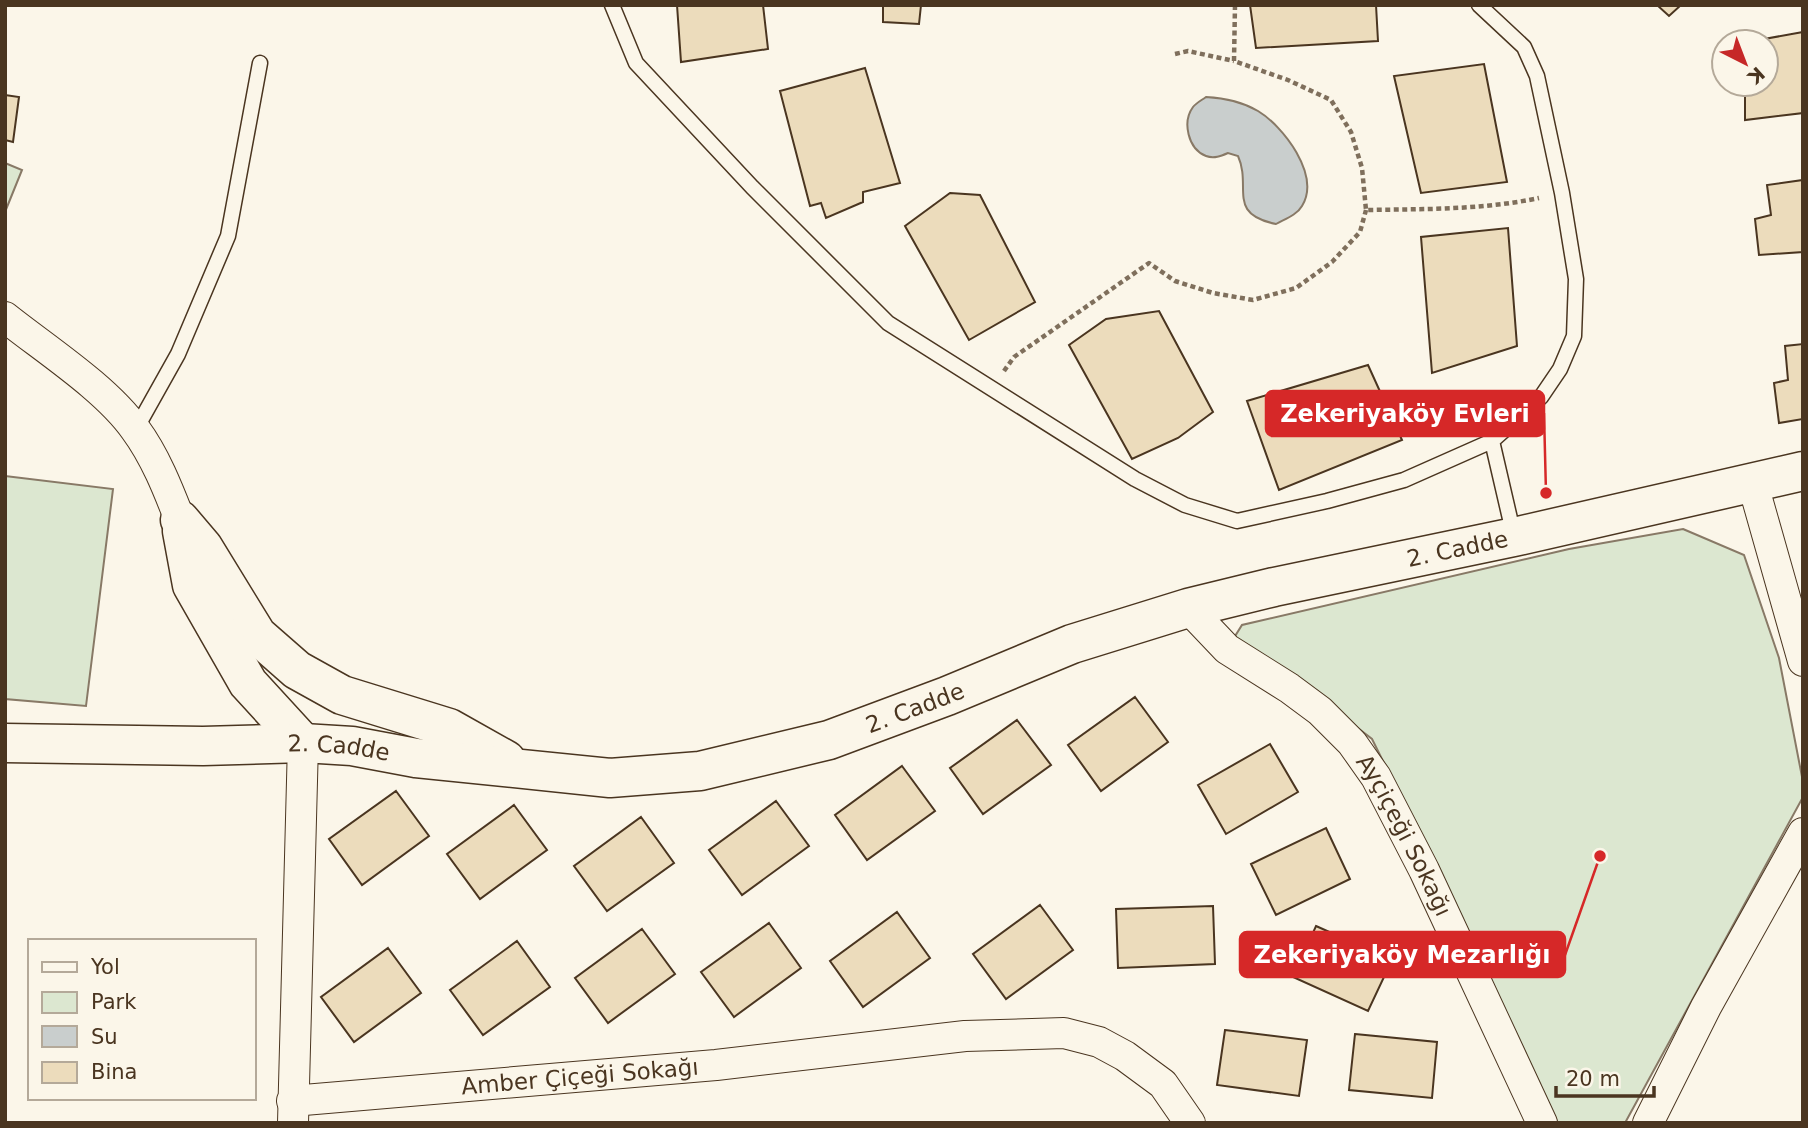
<svg xmlns="http://www.w3.org/2000/svg" width="1808" height="1128" viewBox="0 0 1808 1128" font-family="'DejaVu Sans',sans-serif">
  <rect width="100%" height="100%" fill="#fbf6e9"/>
  <path fill="#dce7d0" stroke="#887966" stroke-width="2" d="M5 163 22 170 5 212Z
    M5 476 113 489 86 706 5 699Z
    M1683 529 1744 555 1779 658 1803 782V797L1625 1123H1557L1459 914 1372 739 1299 683 1232 641 1242 625 1569 549Z"/>
  <path fill="#c9cecd" stroke="#887966" stroke-width="2" d="M1206 97C1225 98 1241 101 1258 111 1283 126 1321 175 1302 206 1297 215 1285 219 1276 224 1226 214 1252 187 1238 156L1228 153C1221 156 1214 159 1206 156 1188 149 1182 122 1193 107 1196 103 1202 100 1206 97Z"/>
  <path fill="#ecdcbc" stroke="#4a3520" stroke-width="2" d="M677 5H763L768 49 681 62Z
    M883 5H921L919 24 883 22Z
    M1250 5H1376L1378 41 1256 48Z
    M1657 5H1681L1669 16Z
    M1803 32V113L1745 120V84H1766V42L1753 41Z
    M1484 64 1507 182 1421 193 1394 76Z
    M865 68 900 183 863 192V202L826 218 821 203 810 206 780 91Z
    M5 95 19 97 13 142 5 140Z
    M1803 180V252L1759 255 1755 219 1771 215 1767 185Z
    M950 193 980 195 1035 302 969 340 905 226Z
    M1508 228 1517 346 1432 373 1421 237Z
    M1159 311 1213 412 1178 438 1132 459 1069 345 1106 319Z
    M1803 344V419L1779 423 1774 383 1788 380 1785 346Z
    M1368 365 1402 440 1279 490 1247 401Z
    M1135 697 1168 742 1101 791 1068 745Z
    M1017 720 1051 765 983 814 950 768Z
    M1270 744 1298 792 1226 834 1198 785Z
    M902 766 935 811 867 860 835 815Z
    M396 791 429 836 362 885 329 839Z
    M776 801 809 846 742 895 709 850Z
    M514 805 547 850 480 899 447 854Z
    M641 817 674 863 607 911 574 866Z
    M1326 828 1350 879 1276 915 1251 864Z
    M1040 905 1073 950 1006 999 973 954Z
    M1213 906 1215 964 1118 968 1116 909Z
    M897 912 930 958 863 1007 830 961Z
    M769 923 801 968 734 1017 701 972Z
    M1316 926 1392 960 1368 1011 1293 977Z
    M642 929 675 974 608 1023 575 978Z
    M517 941 550 987 483 1035 450 990Z
    M388 948 421 993 354 1042 321 997Z
    M1225 1030 1307 1040 1299 1096 1217 1085Z
    M1355 1034 1437 1042 1432 1098 1349 1090Z"/>
  <g fill="none" stroke-linecap="round" stroke-linejoin="round">
    <defs>
      <path id="lane" d="M612 5 636 63 752 187 888 323 1135 479 1185 505 1237 521 1327 501 1404 480 1492 441 1541 397 1560 369 1574 336 1576 279 1562 193 1537 76 1524 47 1479 5
        M136 429 178 354 228 236 260 63
        M1492 441 1514 536"/>
      <g id="street">
        <path d="M5 317C45 349 106 388 135 429 155 456 168 489 180 520"/>
        <path d="M1752 481 1803 661"/>
        <path id="s1" d="M1188 608 1227 649 1289 688 1320 711 1352 743 1376 777 1424 870 1542 1123"/>
        <path id="s2" d="M292 1101 716 1065 965 1036 1064 1033 1099 1042 1125 1056 1163 1084 1190 1123"/>
        <path d="M293 1123 303 743"/>
        <path d="M1648 1123 1706 1007 1803 833"/>
      </g>
      <g id="secondary">
        <path d="M180 520 203 547 257 635 297 670 342 695 449 728 506 760"/>
        <path d="M182 531 192 585 248 683 303 743"/>
        <path id="s3" d="M5 743 203 746 303 743 352 746 416 758 610 778 700 771 829 740 947 696 1072 644 1188 608 1274 587 1514 537 1803 471"/>
      </g>
    </defs>
    <use href="#lane" stroke="#4a3520" stroke-width="17"/>
    <use href="#street" stroke="#4a3520" stroke-width="32"/>
    <use href="#secondary" stroke="#4a3520" stroke-width="41"/>
    <path stroke="#7f6f5c" stroke-width="4.5" stroke-dasharray="5 3.5" stroke-linecap="butt" d="M1235 5 1234 61 1288 80 1331 100 1351 132 1362 168 1366 210C1424 209 1482 210 1539 198
      M1175 54 1188 51 1234 61
      M1004 371 1014 357 1149 263 1175 281 1213 293 1253 300 1296 288 1332 262 1360 232 1366 210"/>
    <use href="#lane" stroke="#fbf6e9" stroke-width="14"/>
    <use href="#street" stroke="#fbf6e9" stroke-width="30"/>
    <use href="#secondary" stroke="#fbf6e9" stroke-width="38"/>
  </g>
  <g text-anchor="middle" stroke-width="5" stroke-linejoin="round" paint-order="stroke">
    <g font-size="23" fill="#4a3520" stroke="#fbf6e9">
      <text dy="8" stroke="none"><textPath href="#s3" startOffset="1489">2. Cadde</textPath></text>
      <text dy="8" stroke="none"><textPath href="#s3" startOffset="922">2. Cadde</textPath></text>
      <text dy="8" stroke="none"><textPath href="#s3" startOffset="334">2. Cadde</textPath></text>
      <text dy="8" stroke="none"><textPath href="#s1" startOffset="320">Ayçiçeği Sokağı</textPath></text>
      <text dy="8" stroke="none"><textPath href="#s2" startOffset="289">Amber Çiçeği Sokağı</textPath></text>
    </g>
  </g>
  <path fill="none" stroke="#d62828" stroke-width="2.5" d="M1546 493L1544 413M1600 856L1565 955"/>
  <g fill="#d62828" stroke="#fbf6e9" stroke-width="2.5">
    <circle cx="1546" cy="493" r="7"/>
    <circle cx="1600" cy="856" r="7"/>
  </g>
  <g fill="#d62828" stroke="#d62828" stroke-width="2.5">
    <rect x="1266" y="391" width="278" height="45" rx="7"/>
    <rect x="1240" y="932" width="325" height="45" rx="7"/>
  </g>
  <g font-size="24" text-anchor="middle" font-weight="bold" fill="#fff">
    <text x="1405" y="422">Zekeriyaköy Evleri</text>
    <text x="1402" y="963">Zekeriyaköy Mezarlığı</text>
  </g>
  <rect width="1808" height="1128" fill="none" stroke="#4a3520" stroke-width="14"/>
  <rect x="28" y="939" width="228" height="161" fill="#fbf6e9" stroke="#b4a999" stroke-width="2"/>
  <rect x="42" y="962" width="35" height="10" fill="#fbf6e9" stroke="#b4a999" stroke-width="2"/>
  <text x="91" y="974" font-size="21" fill="#4a3520">Yol</text>
  <rect x="42" y="992" width="35" height="21" fill="#dce7d0" stroke="#b4a999" stroke-width="2"/>
  <text x="91" y="1009" font-size="21" fill="#4a3520">Park</text>
  <rect x="42" y="1026" width="35" height="21" fill="#c9cecd" stroke="#b4a999" stroke-width="2"/>
  <text x="91" y="1044" font-size="21" fill="#4a3520">Su</text>
  <rect x="42" y="1062" width="35" height="21" fill="#ecdcbc" stroke="#b4a999" stroke-width="2"/>
  <text x="91" y="1079" font-size="21" fill="#4a3520">Bina</text>
  <g transform="translate(1745 63) rotate(138)"><circle r="33" fill="#fbf6e9" stroke="#b4a999" stroke-width="2"/>
  <path d="M0-5L12 26L0 18L-12 26Z" fill="#c62828"/>
  <text y="-10" font-size="19" font-weight="bold" text-anchor="middle" fill="#4a3520">K</text>
  </g>
  <path d="M1556 1086v10h98v-10" fill="none" stroke="#4a3520" stroke-width="3.5"/>
  <text x="1566" y="1086" font-size="21" fill="#4a3520" stroke="#fbf6e9" stroke-width="5" paint-order="stroke">20 m</text>
</svg>
